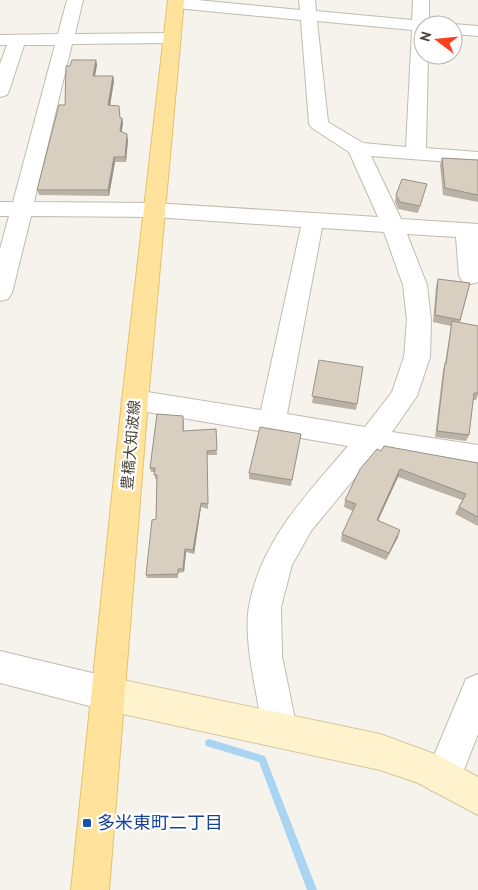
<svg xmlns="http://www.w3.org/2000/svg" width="478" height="890" viewBox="0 0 478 890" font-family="'PT Sans','Noto Sans JP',sans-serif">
  <rect width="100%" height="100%" fill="#f6f3ec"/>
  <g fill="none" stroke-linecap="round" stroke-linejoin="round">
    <path fill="#a9d4f2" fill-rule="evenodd" d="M209 739 265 756 317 890H307L259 762 206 746 205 743 206 740Z"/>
    <defs>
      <path id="street" d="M67 0H83L75 34 172 33 178 34 181 38 178 42 172 43 72 44 34 202 154 203 378 217 349 152 312 128 309 124 301 20 176 8 170 6 168 3 170 0H197L300 10 299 0H315L316 11 412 20 413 0H429V22L431 25H423V55H428L426 148 478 152V164L371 156 401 219 478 224V282L471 284 463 282 459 276 456 237 407 234 427 285 431 320 430 357 417 396 392 432 478 445V469L377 451 311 531 292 565 281 607 282 656 297 729 292 741 280 746 268 741C260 722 258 702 254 682 250 659 245 629 249 606 261 541 306 495 348 446L135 410 126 407 122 400 126 393 135 390 261 410 301 227 154 217 31 216 12 293 8 299 0 301V249L9 216H0V202H13L55 45H24L9 91 7 95 0 97V64L7 45H0V35L58 34ZM317 21 412 30 406 147 363 143 328 122ZM322 228 384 232 403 285 407 320 404 357 392 392 365 427 287 414Z
        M453 24 478 26V36L453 34V25H449Z
        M0 651 109 677 121 682 126 694 121 706 109 711 0 683Z
        M478 674V734L456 790 443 795 430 790 425 777 466 679Z"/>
      <path id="secondary" d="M109 677 380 734 440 756 478 777V815L418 783 380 770 109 711 97 706 92 694 97 682Z"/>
      <path id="primary" d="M168 0H184L148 400 109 890H71L122 400Z"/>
    </defs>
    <use href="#street" stroke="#c2bbae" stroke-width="2"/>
    <use href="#secondary" stroke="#d6c79b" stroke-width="2"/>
    <use href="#primary" stroke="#e6c16a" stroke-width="2"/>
    <use href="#street" fill="#fff" fill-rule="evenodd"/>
    <use href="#secondary" fill="#fff3cd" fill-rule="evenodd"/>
    <use href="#primary" fill="#ffe39c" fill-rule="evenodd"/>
  </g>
  <path fill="#bab2a6" d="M96 60 97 65 95 76H113L114 81 110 106H119L120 118H122L123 123 121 132 128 140 126 162H115L109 196 39 195 37 190 65 105 70 66Z
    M442 158 478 160V202L443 195 440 165Z
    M427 184 418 213 398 209 395 202 396 195Z
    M438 279 470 283 460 323 478 326V395L476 400H473L469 435 466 441 435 437 443 370 445 363 451 326 433 322 436 286Z
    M319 360 357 404 356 410 312 403Z
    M184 420V431L216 429 217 455H207L208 509 201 507 194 554 186 552 184 572 178 573V578H147L146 575 156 519 157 479H155V472H151L150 468Z
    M301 434 291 486 249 479V473Z
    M381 451 478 463V526L455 514 462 500 398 477 378 521 398 537 386 560 341 541 342 534 353 511 344 507 345 500Z"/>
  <path fill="#979187" d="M96 60 97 65 94 81 93 76Z
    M113 76 114 81 109 111 108 105Z
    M122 118 123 123 121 137 120 131Z
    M127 134 128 140 126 162 125 157Z
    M114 157 115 162 109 196 108 190Z
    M400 469 398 477 375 527 377 520Z
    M201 503V507L194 554 193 550Z
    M400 530 398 537 386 560 389 553Z
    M185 549 186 552 184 572 183 569Z"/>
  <path fill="#d8cfc1" stroke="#979187" d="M72 60H96L93 76H113L108 105 119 106 120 118H122L120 131 127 134 125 157H114L108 190H37L59 105H65L66 66H70Z
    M442 158 478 160V195L445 188Z
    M402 179 427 184 420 206 400 202 396 195Z
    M438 279 470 283 460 320 435 315Z
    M452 321 478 326V393H474L469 435 437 431 445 363 446 364Z
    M319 360 363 367 357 404 312 396Z
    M157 414 183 416V431L216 429 217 450 207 451 208 504 201 503 193 550 185 549 183 569H178V574L146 575 152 520 156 519 157 475H154L155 468H150Z
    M260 427 301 434 292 480 249 473Z
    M384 446 478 463V517L459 507 466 494 400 469 377 520 400 530 389 553 342 534 356 504 345 500 360 469 377 449 381 451Z"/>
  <rect fill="#1a4fb4" stroke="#fff" stroke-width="2" x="82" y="818" width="10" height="10" rx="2.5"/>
  <g text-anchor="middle" stroke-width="4.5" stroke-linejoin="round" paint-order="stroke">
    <g font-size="15" fill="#4b4439" stroke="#fff">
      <text transform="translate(131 445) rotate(-85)" y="5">豊橋大知波線</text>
    </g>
    <g font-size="18" fill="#164399" stroke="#fff" text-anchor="start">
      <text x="97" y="829">多米東町二丁目</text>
    </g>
  </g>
  <g transform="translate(438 40) rotate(286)"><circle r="24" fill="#ffffff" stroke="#b7b4b0"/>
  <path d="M0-4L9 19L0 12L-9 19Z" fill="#fc3f1d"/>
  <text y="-8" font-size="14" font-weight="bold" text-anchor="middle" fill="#4b4439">N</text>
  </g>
</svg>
